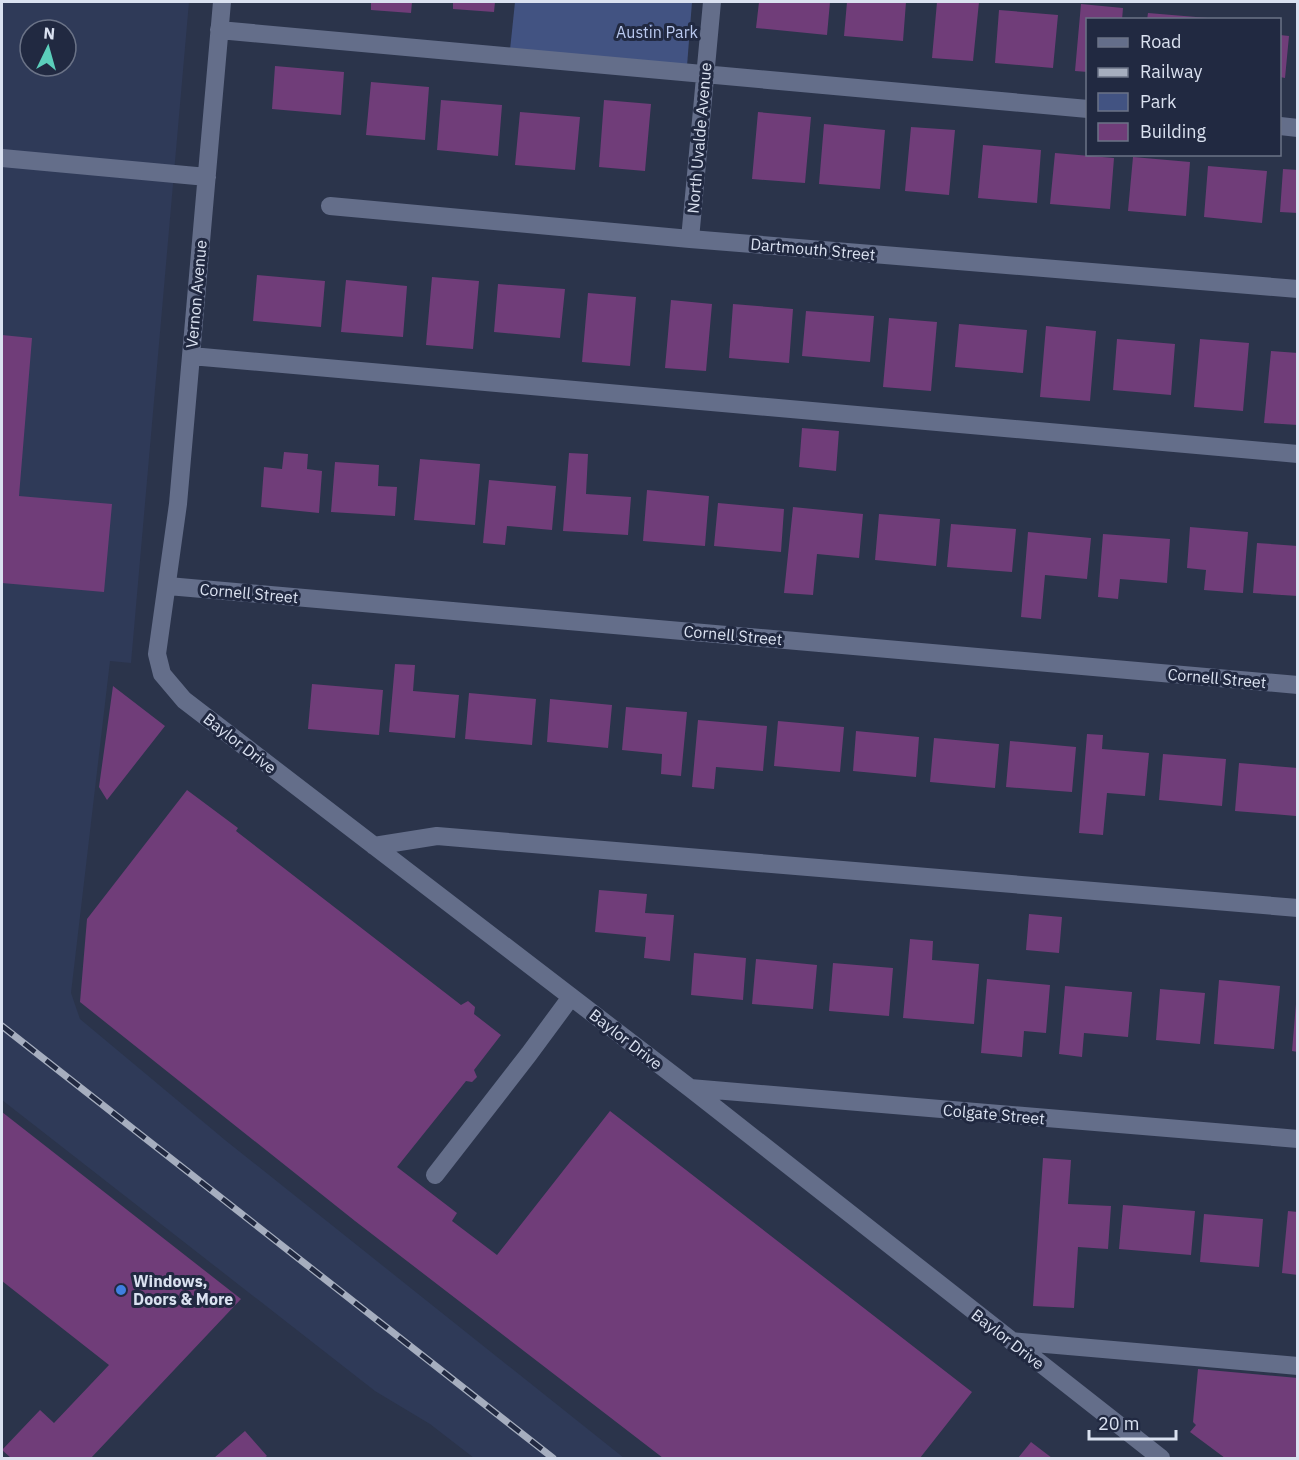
<svg xmlns="http://www.w3.org/2000/svg" width="1299" height="1460" viewBox="0 0 1299 1460" font-family="'IBM Plex Sans',sans-serif">
  <rect width="100%" height="100%" fill="#2b344b"/>
  <path fill="#2f3a58" fill-rule="evenodd" d="M2 2H189L131 663 110 661 71 993 80 1019 225 1140 624 1458H474L430 1424 375 1391 2 1100ZM30 30H66V66H30Z"/>
  <path fill="#425382" d="M515 2H692L687 66 510 50Z"/>
  <path fill="#703d79" d="M371 2H412L411 13 371 10Z
    M453 2H495L494 12 453 9Z
    M759 2H830L827 35 756 28Z
    M847 2H906L903 41 844 36Z
    M937 2H979L973 61 932 58Z
    M1081 4 1123 8 1122 20H1088V72L1075 71Z
    M999 10 1058 15 1053 68 995 63Z
    M1148 13 1208 18V20H1147Z
    M1280 35 1289 36 1285 78 1280 77Z
    M275 66 344 72 341 115 272 109Z
    M371 82 429 87 425 140 366 135Z
    M441 100 502 105 498 156 437 150Z
    M604 100 651 104 645 171 599 167Z
    M520 112 580 117 575 170 515 165Z
    M758 112 811 117 805 183 752 179Z
    M824 124 885 130 880 189 819 184Z
    M911 127 955 130 949 195 905 191Z
    M983 145 1041 150 1037 203 978 198Z
    M1055 153 1114 158 1110 209 1050 204Z
    M1133 157 1190 162 1186 216 1128 211Z
    M1208 166 1267 171 1262 223 1204 217Z
    M1283 169 1298 170V213L1280 212Z
    M257 275 325 281 321 327 253 321Z
    M432 277 479 281 473 349 426 345Z
    M346 280 407 286 403 337 341 332Z
    M498 284 565 289 560 338 494 332Z
    M588 293 636 297 630 366 582 362Z
    M671 300 712 304 706 371 665 368Z
    M733 304 793 309 789 363 729 358Z
    M806 311 874 316 870 362 802 356Z
    M889 318 937 322 931 391 883 387Z
    M959 324 1027 330 1023 373 955 367Z
    M1046 326 1096 331 1090 401 1040 397Z
    M2 335 32 338 19 496 112 504 104 592 2 583Z
    M1117 339 1175 344 1171 395 1113 390Z
    M1200 339 1249 343 1243 411 1194 407Z
    M1271 351 1298 353V425L1264 423Z
    M802 428 839 431 836 471 799 467Z
    M284 452 308 454 307 469 322 471 319 513 261 507 264 467 282 469Z
    M569 453 588 454 586 494 631 497 628 535 563 531Z
    M420 459 480 464 475 525 414 520Z
    M335 462 379 465 378 486 397 487 395 516 331 512Z
    M489 480 556 486 552 530 507 526 505 545 483 543Z
    M647 490 709 496 705 546 643 541Z
    M718 503 784 509 781 552 714 546Z
    M793 507 863 514 859 558 817 554 813 595 784 593Z
    M879 514 940 519 936 566 875 560Z
    M951 524 1016 529 1012 572 947 567Z
    M1190 527 1248 532 1243 593 1204 590 1206 570 1187 568Z
    M1028 532 1091 538 1087 579 1045 575 1041 619 1021 617Z
    M1103 534 1170 539 1167 583 1120 579 1118 599 1098 597Z
    M1257 543 1298 546V596L1253 593Z
    M395 664 415 665 413 691 459 695 455 738 389 732Z
    M312 684 383 690 379 735 308 729Z
    M113 686 165 726 107 800 99 787Z
    M469 693 536 699 532 745 465 739Z
    M550 699 612 705 608 748 547 742Z
    M626 707 687 712 681 776 661 774 662 754 622 750Z
    M698 720 767 726 763 771 716 767 714 789 692 787Z
    M778 721 844 727 840 772 774 766Z
    M856 731 919 737 916 777 853 771Z
    M1087 734 1103 735 1102 749 1149 753 1145 796 1107 793 1103 835 1079 833Z
    M934 738 999 744 995 788 930 782Z
    M1010 741 1076 747 1072 792 1006 787Z
    M1163 754 1226 759 1222 806 1159 800Z
    M1239 763 1298 768 1296 816 1235 811Z
    M187 790 238 828 236 831 461 1005 468 1001 475 1007 474 1014 501 1035 474 1070 477 1077 472 1082 466 1081 397 1167 457 1213 452 1221 497 1255 610 1111 972 1392 920 1458H663L355 1221 80 1002 87 919Z
    M599 890 647 894 645 913 674 915 670 961 644 958 646 937 595 932Z
    M1029 914 1062 917 1059 953 1026 950Z
    M910 939 933 941 932 960 979 964 974 1024 903 1018Z
    M694 953 746 958 743 1000 691 995Z
    M756 959 817 965 813 1009 752 1004Z
    M833 963 893 968 889 1016 829 1011Z
    M987 979 1050 985 1046 1033 1024 1031 1022 1057 981 1053Z
    M1219 980 1280 986 1274 1049 1214 1044Z
    M1065 986 1132 992 1128 1037 1084 1033 1082 1057 1059 1054Z
    M1160 989 1205 993 1200 1044 1156 1040Z
    M1296 1004H1298V1052L1292 1051Z
    M2 1112 241 1299 91 1458H11L2 1450 40 1410 54 1423 109 1365 2 1281Z
    M1043 1158 1071 1160 1068 1204 1111 1206 1108 1249 1078 1247 1074 1308 1033 1306Z
    M1123 1205 1195 1211 1191 1255 1119 1249Z
    M1288 1211 1298 1212V1275L1282 1273Z
    M1204 1214 1263 1219 1259 1267 1200 1262Z
    M1198 1369 1298 1378V1458H1225L1190 1432 1196 1425 1193 1422Z
    M245 1431 267 1456 264 1458H214Z
    M1031 1442 1052 1458H1018Z"/>
  <g fill="none" stroke-linecap="round" stroke-linejoin="round">
    <path stroke="#646e8a" stroke-width="18" d="M222 2 178 504 157 654 162 674 184 700 690 1088 1161 1458
      M219 30 1088 109
      M1280 126 1298 128
      M2 158 207 177
      M330 206 690 239 1298 289
      M690 239 712 2
      M191 356 1298 454
      M168 586 1298 685
      M374 846 437 836 1298 908
      M690 1088 1298 1139
      M435 1175 529 1054 571 997
      M1011 1341 1298 1366"/>
    <defs>
      <path id="rail" d="M2 1026 553 1458"/>
    </defs>
    <use href="#rail" stroke="#a6aebf" stroke-width="7"/>
    <use href="#rail" stroke="#212941" stroke-width="4.5" stroke-dasharray="14" stroke-linecap="butt"/>
  </g>
  <circle fill="#3f7fe0" stroke="#212941" stroke-width="2" cx="121" cy="1290" r="6"/>
  <g text-anchor="middle" stroke-width="6" stroke-linejoin="round" paint-order="stroke">
    <g font-size="16" fill="#bac9ef" stroke="#212941">
      <text x="657" y="38">Austin Park</text>
    </g>
    <g font-size="16" fill="#dae1f0" stroke="#212941">
      <text transform="translate(699 138) rotate(-85)" y="6">North Uvalde Avenue</text>
      <text transform="translate(813 249) rotate(5)" y="6">Dartmouth Street</text>
      <text transform="translate(196 294) rotate(-85)" y="6">Vernon Avenue</text>
      <text transform="translate(249 593) rotate(5)" y="6">Cornell Street</text>
      <text transform="translate(733 635) rotate(5)" y="6">Cornell Street</text>
      <text transform="translate(1217 678) rotate(5)" y="6">Cornell Street</text>
      <text transform="translate(240 743) rotate(38)" y="6">Baylor Drive</text>
      <text transform="translate(626 1039) rotate(38)" y="6">Baylor Drive</text>
      <text transform="translate(994 1114) rotate(5)" y="6">Colgate Street</text>
      <text transform="translate(1008 1339) rotate(38)" y="6">Baylor Drive</text>
    </g>
    <g font-size="16" font-weight="bold" fill="#dae1f0" stroke="#212941" text-anchor="start">
      <text x="133" y="1287">Windows,<tspan x="133" dy="18">Doors &amp; More</tspan></text>
    </g>
  </g>
  <rect width="1299" height="1460" fill="none" stroke="#dae1f0" stroke-width="6"/>
  <rect x="1086" y="18" width="195" height="138" fill="#212941" stroke="#6b7387" stroke-width="1.5"/>
  <rect x="1098" y="38" width="30" height="9" fill="#646e8a" stroke="#6b7387" stroke-width="1.5"/>
  <text x="1140" y="48" font-size="18" fill="#dae1f0">Road</text>
  <rect x="1098" y="68" width="30" height="9" fill="#a6aebf" stroke="#6b7387" stroke-width="1.5"/>
  <text x="1140" y="78" font-size="18" fill="#dae1f0">Railway</text>
  <rect x="1098" y="93" width="30" height="18" fill="#425382" stroke="#6b7387" stroke-width="1.5"/>
  <text x="1140" y="108" font-size="18" fill="#dae1f0">Park</text>
  <rect x="1098" y="123" width="30" height="18" fill="#703d79" stroke="#6b7387" stroke-width="1.5"/>
  <text x="1140" y="138" font-size="18" fill="#dae1f0">Building</text>
  <g transform="translate(48 48) rotate(5)"><circle r="28" fill="#212941" stroke="#6b7387" stroke-width="1.5"/>
  <path d="M0-4.5L10 22L0 15L-10 22Z" fill="#5bcebb"/>
  <text y="-9" font-size="16" font-weight="bold" text-anchor="middle" fill="#dae1f0">N</text>
  </g>
  <path d="M1089 1430v9h87v-9" fill="none" stroke="#dae1f0" stroke-width="3"/>
  <text x="1098" y="1430" font-size="18" fill="#dae1f0" stroke="#212941" stroke-width="4.5" paint-order="stroke">20 m</text>
</svg>
